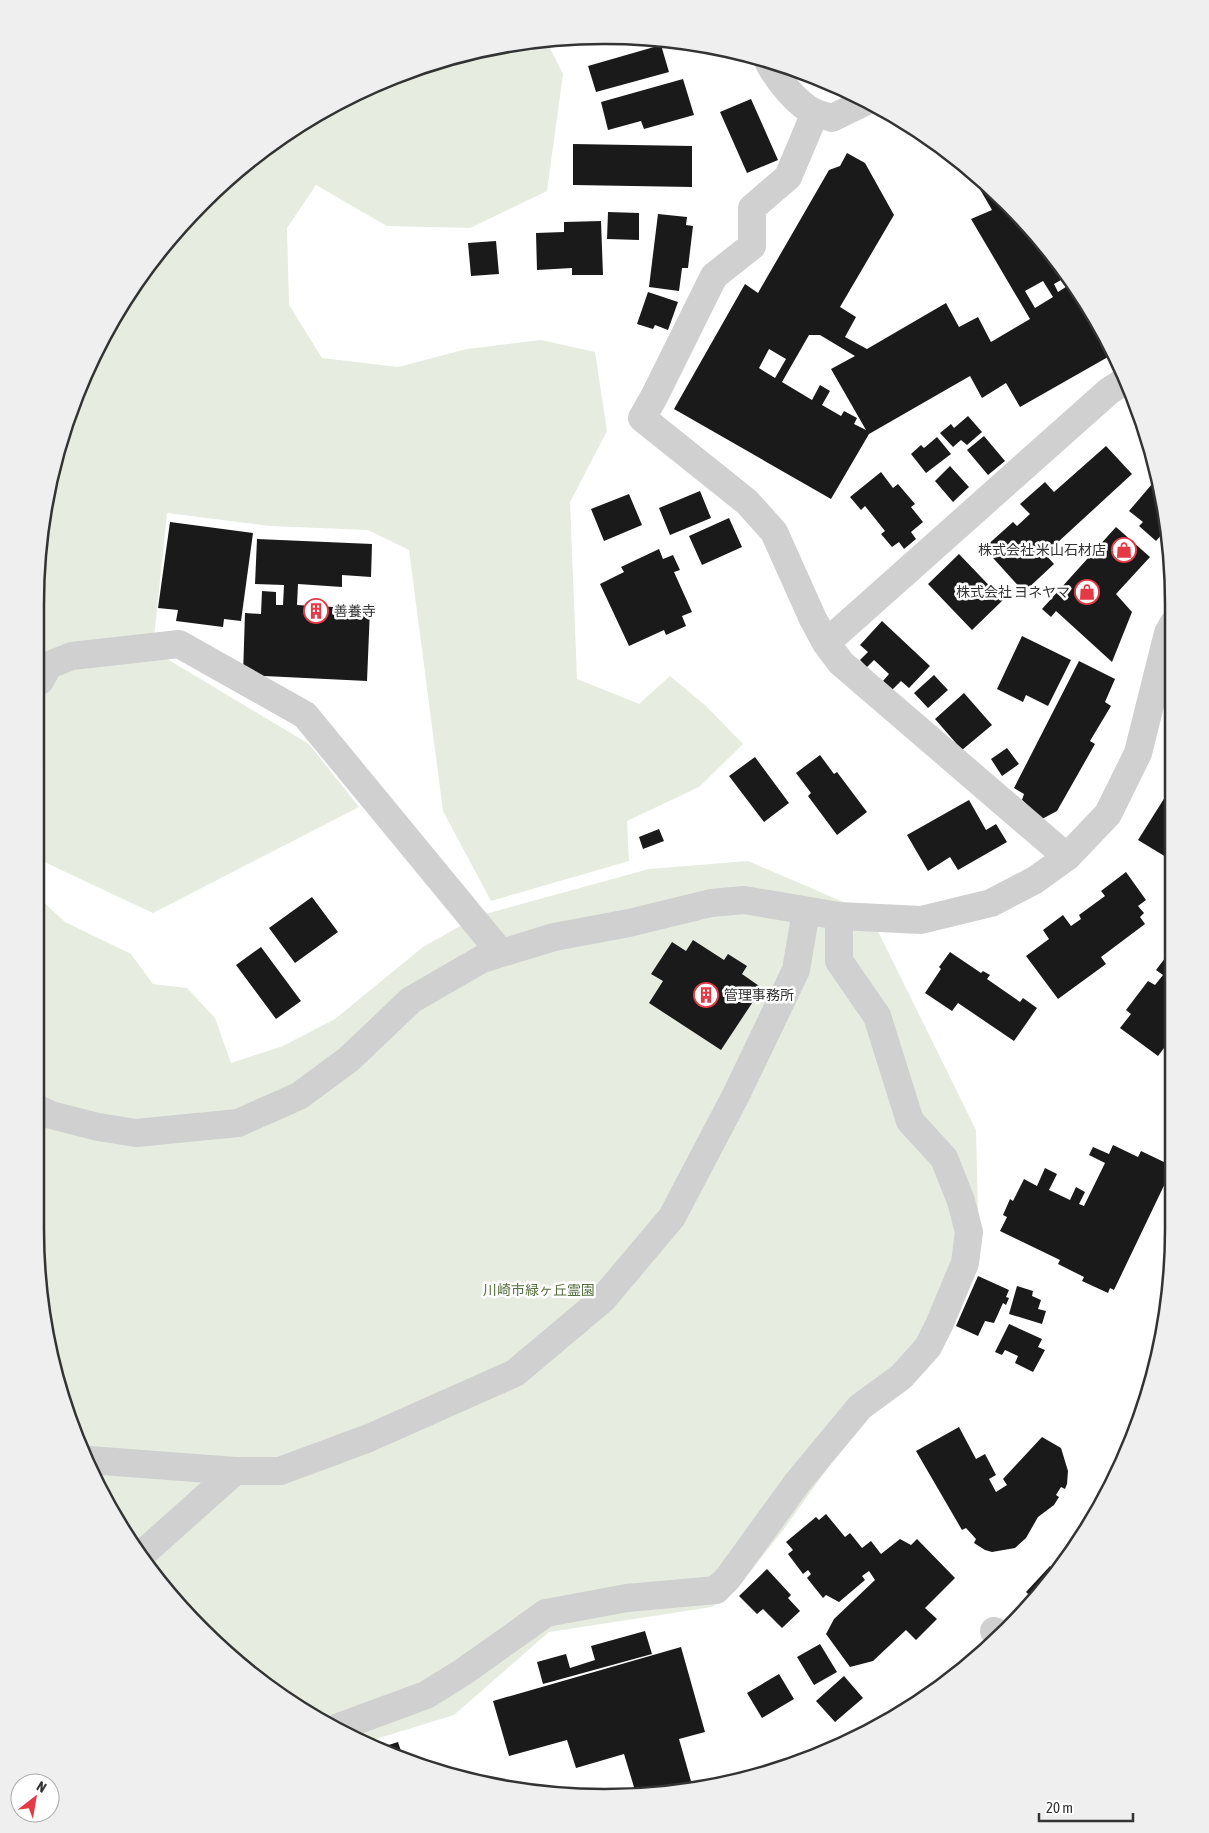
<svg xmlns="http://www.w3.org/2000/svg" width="1209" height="1833" viewBox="0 0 1209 1833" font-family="'Asap Condensed','Noto Sans JP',sans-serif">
  <rect width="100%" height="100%" fill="#fff"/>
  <path fill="#e6ecdf" d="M546 40 563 74 547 191 470 228 387 226 316 185 287 228 289 305 322 358 398 367 467 349 541 340 595 352 607 431 570 502 577 679 639 704 670 676 706 706 743 744 699 787 627 821 629 861 491 901 443 811 409 550 368 530 270 526 167 513 154 638 162 656 309 744 359 807 153 913 40 860V530L65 422 94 353 177 229 258 153 353 94 457 54Z
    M748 861 869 913 976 1130 979 1257 784 1529 734 1592 712 1607 549 1632 454 1715 366 1742 258 1680 177 1604 131 1545 65 1411 40 1303V899L65 922 131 954 153 984 187 988 215 1018 231 1063 283 1046 335 1019 423 947 478 916 649 869Z"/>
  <path fill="#1a1a1a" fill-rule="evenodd" d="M661 45 669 72 596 92 588 66Z
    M683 79 694 115 644 129 641 121 608 130 601 102Z
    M751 99 778 160 747 173 720 112Z
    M573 144 692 146V187L573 185Z
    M847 153 865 163 894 215 840 307 856 317 845 337 867 349 946 303 959 327 978 317 991 342 1030 319 971 219 992 210 967 167 980 177 1056 258 1068 276 1054 284 1058 292 1072 283 1115 353 1020 407 1006 383 982 398 970 376 869 434 831 499 674 409 745 284 758 293 829 170 840 166ZM1043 281 1053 297 1035 308 1025 291ZM809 335H820L855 356 831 369 866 430 854 424 857 418 844 411 841 416 822 405 830 391 820 385 812 400 782 382ZM769 349 786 359 775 378 759 368Z
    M608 212 639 213V240L607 239Z
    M658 214 687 217 686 225 693 226 688 268H682L679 291 649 287Z
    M601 221 603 275H572V268L537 270 536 233 564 232V222Z
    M496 241 499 274 471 276 468 243Z
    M648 292 678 302 668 330 655 325 653 329 637 324Z
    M968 416 982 432 967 445 961 440 953 447 940 433 951 424 954 428Z
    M984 436 1005 461 988 475 967 450Z
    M937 437 951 454 926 473 911 454 921 445 924 448Z
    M1106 446 1132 474 1045 554 1054 564 1024 592 984 548 1013 522 1017 526 1030 514 1020 504 1045 482 1054 492Z
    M950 466 969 487 953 502 935 481Z
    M881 472 893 488 898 484 915 504 911 507 923 522 911 532 916 539 904 549 899 542 892 547 881 534 885 531 865 506 861 510 850 497Z
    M1158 477 1167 534 1164 532 1156 541 1139 526 1143 522 1129 511Z
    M700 491 711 518 670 535 659 508Z
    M629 494 642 525 604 541 591 509Z
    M729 518 742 547 702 565 689 536Z
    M170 522 253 533 241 621 224 619 223 627 176 621 178 610 158 608Z
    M1116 527 1150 557 1116 594 1132 612 1112 662 1056 611 1051 617 1042 609Z
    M257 539 372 544 371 577 342 575V587L298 584 297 605 370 609 367 681 243 675 245 613 261 614 262 591 276 592V605H283L284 585 255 584Z
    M659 549 663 559 673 555 680 570 674 572 692 612 682 616 686 626 666 635 664 630 629 646 600 584 624 572 621 567Z
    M959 554 1003 600 972 630 928 584Z
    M882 621 930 666 909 688 901 681 892 690 883 681 889 674 874 660 867 667 860 660 868 652 860 645Z
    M1022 636 1071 660 1048 706 1026 695 1023 702 997 689Z
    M1079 661 1115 679 1105 702 1111 706 1090 741 1095 744 1057 811 1042 819 1022 800 1024 794 1014 788Z
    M934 675 948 690 928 708 914 693Z
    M964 693 992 725 962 750 935 719Z
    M1007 748 1019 764 1002 776 991 759Z
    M820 755 834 774 837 772 867 812 837 835 808 796 811 793 796 773Z
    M755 757 789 803 764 822 729 776Z
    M1172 786 1171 860 1138 840Z
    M969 800 986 830 996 824 1007 842 958 870 950 857 928 871 907 835Z
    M659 829 664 841 643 849 639 837Z
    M1126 872 1146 900 1138 906 1144 913 1140 917 1145 924 1101 957 1106 964 1058 999 1026 956 1049 939 1043 930 1063 915 1071 926 1081 919 1079 915 1105 896 1101 891Z
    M312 897 338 932 295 963 269 928Z
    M693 940 724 960 728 954 747 966 742 974 762 988 721 1050 649 1003 663 981 651 974 672 942 686 951Z
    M261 947 301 1001 276 1019 236 965Z
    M950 952 981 973 983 971 990 975 987 979 1020 1002 1023 998 1037 1008 1014 1041 958 1003 952 1011 925 993 941 969 939 967Z
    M1169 953 1171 955 1170 1040 1158 1056 1120 1028 1131 1014 1126 1010 1148 981 1155 985 1163 975 1156 970Z
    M1113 1145 1138 1157 1141 1151 1166 1163 1164 1167 1170 1170V1173L1114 1290 1110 1288 1108 1293 1082 1281 1084 1277 1058 1264 1060 1260 1000 1231 1007 1217 1003 1215 1010 1199 1013 1201 1024 1179 1037 1186 1045 1168 1057 1174 1049 1190 1070 1200 1076 1187 1085 1192 1079 1204 1084 1206 1105 1163 1089 1155 1093 1147 1109 1154Z
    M978 1276 1009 1290 1006 1297 1009 1298 1006 1305 1003 1303 994 1323 985 1321 978 1336 956 1326Z
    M1017 1286 1033 1291 1032 1296 1041 1300 1038 1309 1046 1311 1042 1324 1009 1314Z
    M1009 1324 1042 1339 1038 1347 1045 1350 1033 1372 1015 1363 1018 1356 1005 1350 1002 1355 995 1352Z
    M959 1427 976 1459 985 1454 996 1475 989 1479 996 1492 1007 1485 1003 1479 1042 1437 1061 1448 1068 1471 1067 1484 1065 1489 1061 1487 1056 1495 1059 1497 1054 1505 1038 1517 1026 1538 1015 1548 992 1552 985 1550 974 1543 976 1539 966 1528 962 1530 916 1451Z
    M826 1514 845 1537 850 1533 862 1548 871 1541 881 1554 900 1539 911 1545 917 1539 955 1578 925 1608 937 1619 916 1640 906 1630 873 1661 850 1667 826 1634 834 1619 875 1580 869 1571 862 1576 865 1580 839 1602 826 1595 823 1598 807 1578 811 1574 808 1570 803 1574 788 1554 793 1550 786 1542 816 1517 819 1520Z
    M1050 1566 1055 1571 1035 1600 1026 1592Z
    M767 1569 791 1595 788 1598 800 1611 782 1628 763 1609 757 1614 739 1596Z
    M645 1631 652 1654 543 1684 537 1662 566 1654 570 1668 595 1660 591 1646Z
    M820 1644 837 1672 814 1685 797 1657Z
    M681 1647 705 1732 679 1739 693 1788 637 1797 624 1754 576 1768 567 1740 509 1756 493 1701Z
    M779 1674 794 1699 762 1718 747 1693Z
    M844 1676 863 1698 835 1722 816 1701Z
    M398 1742 404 1760 387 1755 376 1749Z"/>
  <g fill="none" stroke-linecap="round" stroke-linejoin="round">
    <path stroke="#cdcdcd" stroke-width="3" stroke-dasharray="2.5 2.5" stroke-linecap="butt" d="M770 1770V1771"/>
    <path stroke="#d0d0d0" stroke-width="28" d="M768 61C776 78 798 106 816 113 821 115 826 116 832 118L867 101
      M815 113 788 177 752 208V246L714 276 654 397 642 418 747 502 774 532 813 619 826 643 841 663 1067 857
      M826 643 1109 391 1126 380
      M40 681 49 665 72 656 179 644 305 715 501 953
      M40 1110 51 1115 98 1127 136 1133 238 1123 299 1096 349 1059 411 1000 482 959 554 937 629 923 711 903 744 900 839 916 921 920 991 903 1035 880 1067 857 1108 814 1138 753 1168 633 1173 624
      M89 1460 235 1471H280L369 1438 515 1373 603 1299 672 1217 736 1095 796 970 806 911
      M140 1556 235 1471
      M994 1631 1000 1636
      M339 1727 426 1695 463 1672 546 1613 627 1598 716 1590 728 1578 797 1483 860 1407 901 1377 928 1347 939 1325 965 1263 969 1232 961 1201 944 1158 910 1121 877 1016 839 961V916"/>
  </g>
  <defs>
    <symbol id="shop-ring" viewBox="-11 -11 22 22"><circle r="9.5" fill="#fff" stroke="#e63946" stroke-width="1.5"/><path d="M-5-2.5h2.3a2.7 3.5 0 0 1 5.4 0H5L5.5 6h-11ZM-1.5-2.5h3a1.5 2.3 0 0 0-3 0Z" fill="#e63946"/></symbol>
    <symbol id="building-ring" viewBox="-11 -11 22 22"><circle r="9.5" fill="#fff" stroke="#e63946" stroke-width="1.5"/><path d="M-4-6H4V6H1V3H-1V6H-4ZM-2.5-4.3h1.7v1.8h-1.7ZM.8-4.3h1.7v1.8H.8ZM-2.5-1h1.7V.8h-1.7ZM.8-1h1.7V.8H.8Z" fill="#e63946"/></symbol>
  </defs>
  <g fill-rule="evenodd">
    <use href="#shop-ring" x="1110" y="536" width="28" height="28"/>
    <use href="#shop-ring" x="1073" y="578" width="28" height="28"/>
    <use href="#building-ring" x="302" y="597" width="28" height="28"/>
    <use href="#building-ring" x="692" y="981" width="28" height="28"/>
  </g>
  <g text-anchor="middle" stroke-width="5" stroke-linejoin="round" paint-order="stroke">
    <g font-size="14" fill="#333" stroke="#fff" text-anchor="end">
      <text x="1106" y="555">株式会社 米山石材店</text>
      <text x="1070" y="597">株式会社 ヨネヤマ</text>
      <text x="334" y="616" text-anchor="start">善養寺</text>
      <text x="724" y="1000" text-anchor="start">管理事務所</text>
    </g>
    <g font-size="14" fill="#56703f" stroke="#fff">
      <text x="539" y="1295">川崎市緑ヶ丘霊園</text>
    </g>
  </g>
  <path d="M0 0H1209V1833H0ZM604 44H605A560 560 0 0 1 1165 604V1229A560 560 0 0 1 605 1789H604A560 560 0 0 1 44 1229V604A560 560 0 0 1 604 44Z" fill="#efefef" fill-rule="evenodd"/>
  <path fill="none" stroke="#333" stroke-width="2.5" d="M604 44H605A560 560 0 0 1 1165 604V1229A560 560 0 0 1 605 1789H604A560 560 0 0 1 44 1229V604A560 560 0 0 1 604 44Z"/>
  <g transform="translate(35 1798) rotate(31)"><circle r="24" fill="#ffffff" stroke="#adadad"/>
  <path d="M0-4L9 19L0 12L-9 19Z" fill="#e63946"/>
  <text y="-8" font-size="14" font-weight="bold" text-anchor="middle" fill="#333333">N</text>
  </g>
  <path d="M1039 1813v8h94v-8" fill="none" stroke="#333333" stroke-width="2.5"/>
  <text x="1046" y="1813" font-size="15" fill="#333333" stroke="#ffffff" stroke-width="4" paint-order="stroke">20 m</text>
</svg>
